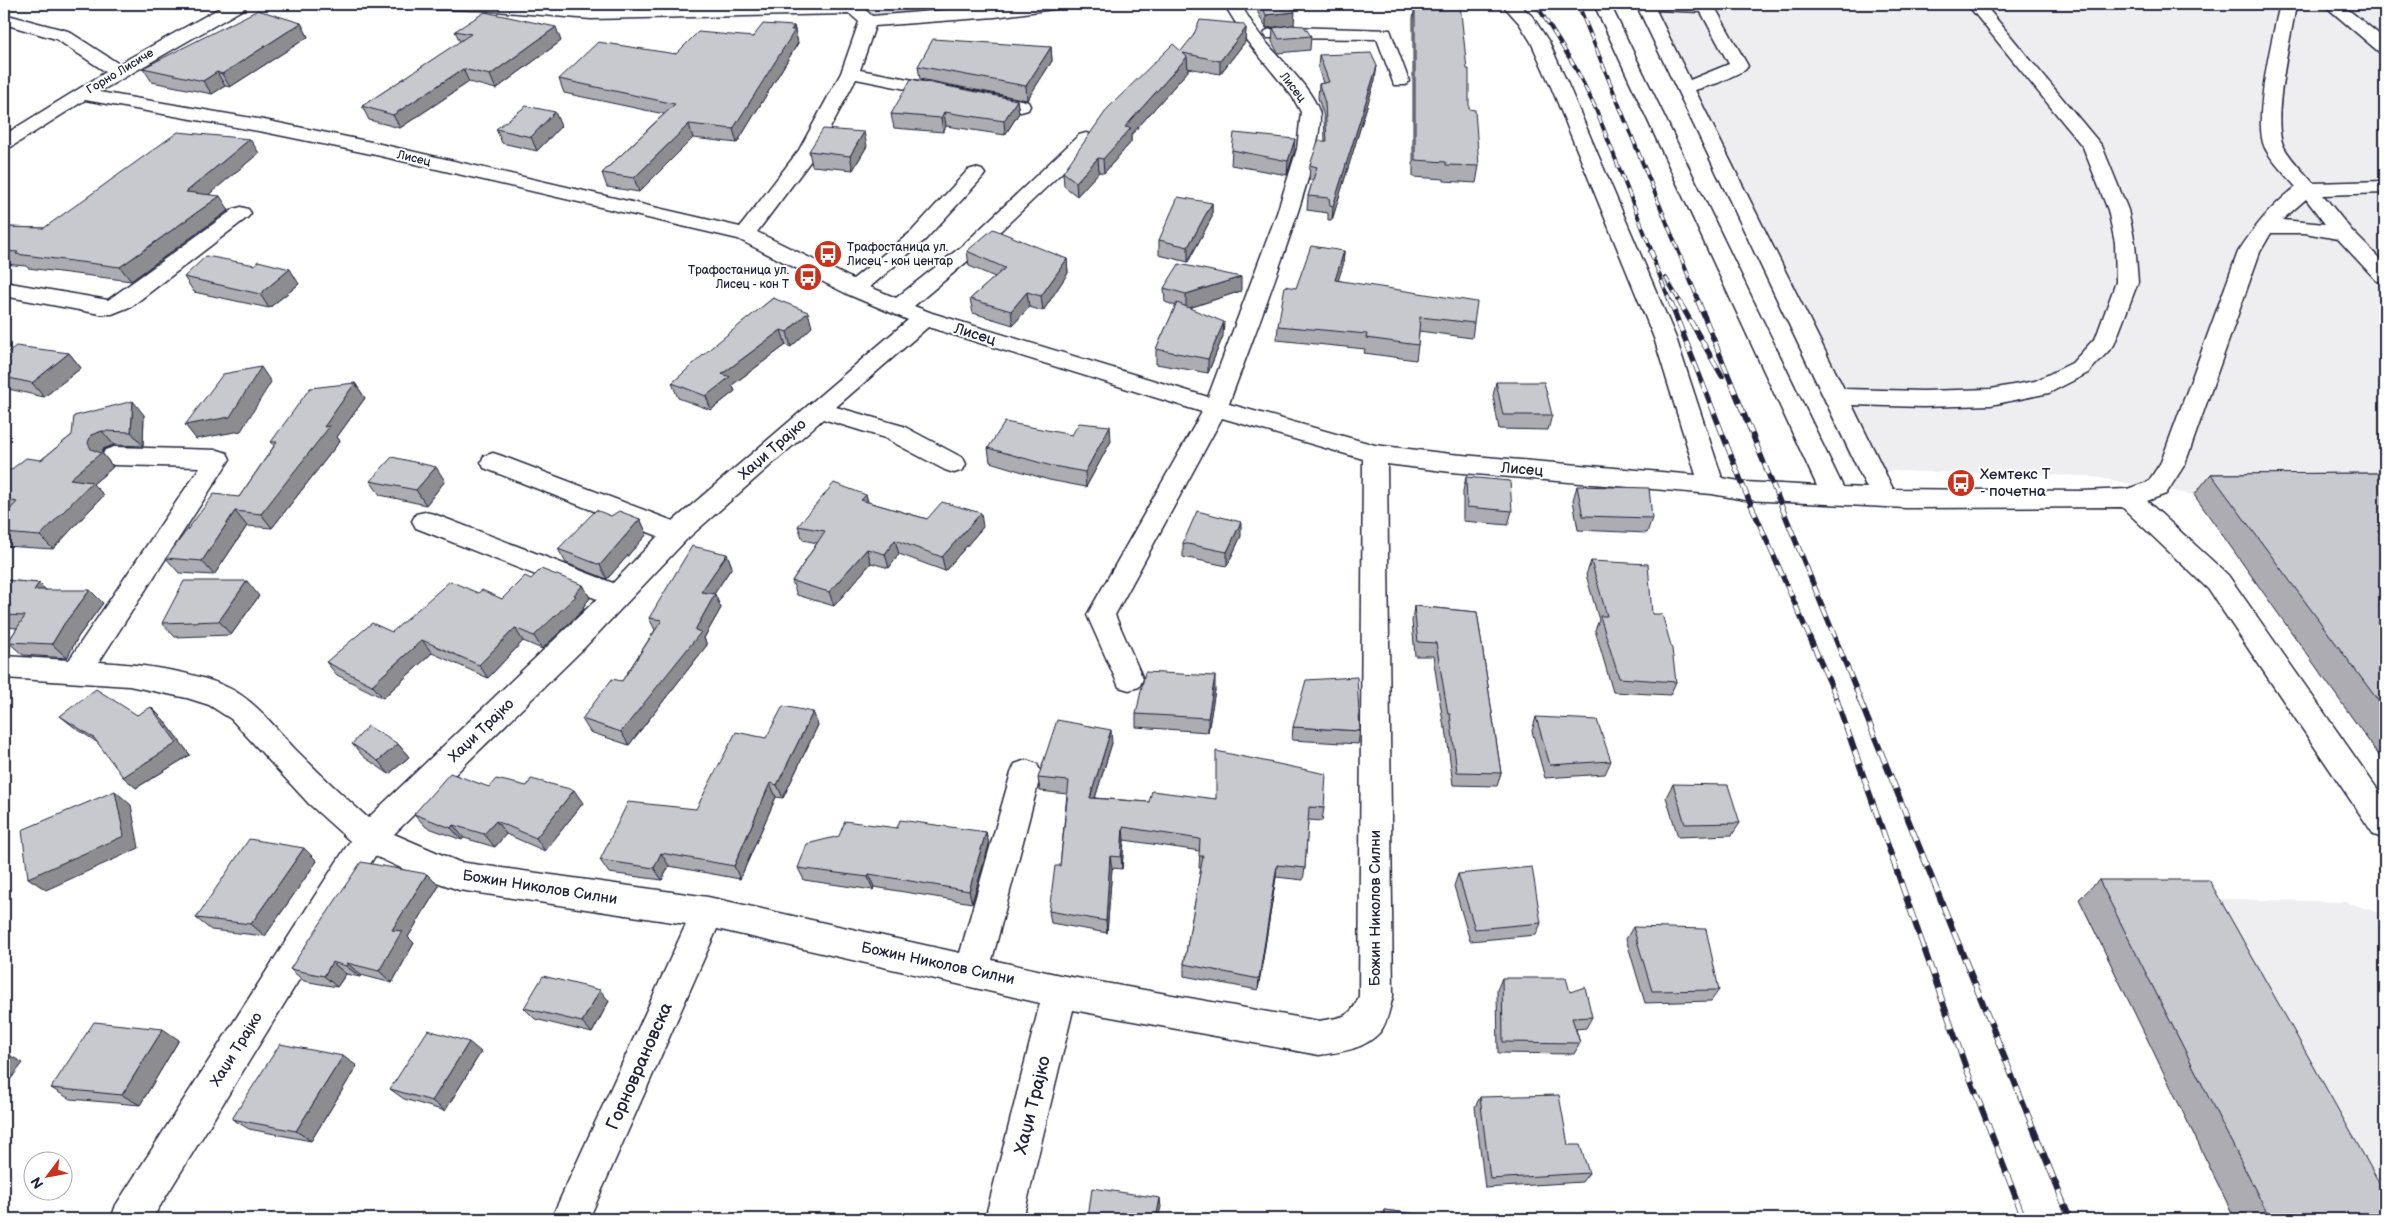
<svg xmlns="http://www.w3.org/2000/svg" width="2389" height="1223" viewBox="0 0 2389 1223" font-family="'Balsamiq Sans',sans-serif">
  <rect width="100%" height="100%" fill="#fff"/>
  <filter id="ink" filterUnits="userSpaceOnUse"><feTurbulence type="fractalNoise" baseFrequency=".02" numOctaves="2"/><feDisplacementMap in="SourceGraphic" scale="10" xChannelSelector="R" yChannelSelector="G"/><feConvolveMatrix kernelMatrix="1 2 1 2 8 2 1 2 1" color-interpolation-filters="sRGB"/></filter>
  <g filter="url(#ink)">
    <path fill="#eeeef1" d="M1637 4H2385V764L2194 495 2088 476 1855 470Z
      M2186 898 2347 902 2385 915V1219H2235L2079 899Z"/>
    <path fill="#dfdfe2" stroke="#80808e" d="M541 4H832L833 6 655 7Z
      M850 4H1053L868 21Z"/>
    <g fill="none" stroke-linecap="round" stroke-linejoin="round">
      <defs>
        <path id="minor" d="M227 4H247L245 8 99 92 264 120 376 143 740 227 799 150 841 73 859 22 850 14 591 19 481 10 420 9 414 8 412 4H527L591 9 859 4 872 16 1018 4H1061L1059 8 1053 9 995 17 875 26 860 70 1021 100 1028 102 1030 106 1028 110 1021 112 856 79 818 151 757 232 853 279 911 232 968 170 975 168 982 170 985 174 982 178 925 240 870 287 896 298 962 246 1079 135 1086 133 1093 135 1096 139 1093 143 976 254 914 306 932 313 1208 397 1277 213 1297 149 1301 112 1292 96 1247 41 1224 4H1240C1247 14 1253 26 1261 36 1278 58 1310 85 1319 111 1330 145 1245 358 1229 404L1375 445 1451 454 1696 475 1654 338 1552 89 1531 42 1519 23 1502 4H1519L1532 16 1549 42 1570 89 1676 338 1722 478 1745 482 1817 486 1594 4H1610L1843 487 1867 488 1636 4H1713L1748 66 1745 70 1718 83 1695 90 1844 389 1923 391 1991 389 2035 381 2072 363 2096 337 2116 282 2115 243 2108 210 2083 147 1967 4H1984L2102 146 2128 210 2135 243 2138 282 2114 345 2088 373 2049 393 1991 405 1923 407 1852 405 1893 489 2082 491 2127 489 2148 482 2161 462 2238 252C2255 226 2271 206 2296 187 2286 175 2272 162 2265 148 2252 122 2273 34 2280 4H2296C2292 35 2270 121 2284 147 2291 160 2304 172 2313 183L2385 181V193L2323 195 2352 231 2385 264V282L2377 281 2338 239 2305 233H2271L2260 252 2185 464 2166 494 2147 501 2228 575 2385 800V839L2374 835 2208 589 2122 507 1906 508 1745 500 1712 494 1451 472 1387 464 1393 996C1390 1007 1387 1024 1380 1032 1364 1050 1340 1052 1319 1055L1073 1010 1023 1219H985L1040 1003 717 929 589 1219H551L686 924 459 890 414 874 375 856 152 1219H111L116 1205 350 841 309 804 231 719 209 705 187 698 129 686 4 678V656L69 660 200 467 114 465 105 462 102 456 105 450 114 447 218 450 227 453 230 459 99 662C137 664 195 671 229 688 256 701 276 729 296 750 320 774 343 796 368 818L597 599 416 528 412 521 416 514 425 512 434 514 613 583 658 536 484 468 481 462 484 456 493 453 502 456 673 521 908 320 847 294 738 239 376 155 264 132 85 100 11 147 4 149V135L106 72 56 39 4 24V14L68 31 119 64ZM1656 10 1701 12 1729 64 1690 80ZM2306 199 2325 224 2282 220ZM928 327 1202 412 1087 615 1119 687 1129 690 1139 687 1143 679 1115 615 1222 418 1363 459 1359 996C1351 1019 1341 1017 1319 1021L1060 975 992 960 1041 773 1037 764 1026 760 1015 764 1011 773 960 953 708 897 459 862 394 834 585 647 686 540 823 419 885 438 945 470 954 473 963 470 966 464 963 458 903 426 836 407Z
          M2323 4H2341L2385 39V53L2379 52Z
          M1290 27 1390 30 1409 81 1406 85H1394L1377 39 1267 38 1264 34 1267 30Z
          M241 207 248 209 251 213 248 217 132 306 112 314H100L4 296V282L108 300 234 209Z"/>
      </defs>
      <use href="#minor" stroke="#22223b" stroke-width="3"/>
      <use href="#minor" fill="#fff" fill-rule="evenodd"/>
      <defs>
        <path id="rail-far2" d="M1536 4 1575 67 1595 107 1654 257
          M1578 4 1699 302
          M1650 251 1670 302
          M1666 278 1680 302"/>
        <path id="rail-far1" d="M1670 301 1745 491 1837 699
          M1679 301 1722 376
          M1698 301 1860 699"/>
        <path id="rail" d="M1836 698 1965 1065 2024 1219
          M1859 698 2070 1219"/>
      </defs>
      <use href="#rail-far2" stroke="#22223b" stroke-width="4"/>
      <use href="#rail-far1" stroke="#22223b" stroke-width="5.5"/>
      <use href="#rail" stroke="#22223b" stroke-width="6"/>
      <use href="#rail-far2" stroke="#fff" stroke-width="2.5" stroke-dasharray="8" stroke-linecap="butt"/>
      <use href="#rail-far1" stroke="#fff" stroke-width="4" stroke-dasharray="11" stroke-linecap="butt"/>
      <use href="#rail" stroke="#fff" stroke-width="4.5" stroke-dasharray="14" stroke-linecap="butt"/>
    </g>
    <path fill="#acacb2" stroke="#22223b" d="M1258 4H1289L1294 25 1311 36 1310 50 1278 53 1272 42 1273 28 1288 26 1266 28 1258 13Z
      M1415 4 1469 109 1479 166 1476 183 1444 181V179L1413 177V18Z
      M301 23 308 37 230 87 225 86 212 94 152 82 143 68Z
      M794 26 798 43 737 143 693 138 639 192 607 187 602 173 664 114 564 93 559 79 753 37Z
      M1246 28 1245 42 1220 74 1188 68V71L1131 135V142L1104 173 1099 172 1077 196 1064 186 1063 172 1181 51Z
      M455 31 561 41 496 89 469 82 400 128 369 120 362 106 460 42Z
      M1051 47 1052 61 1027 100 920 79 918 66Z
      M1319 55 1375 80 1332 220H1328V213L1307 210 1308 196 1313 180H1309L1310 165 1325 141 1324 117 1318 98 1319 84 1323 83 1318 68Z
      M1017 100 1019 113 1005 135 946 126 943 132 894 128 891 114Z
      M561 126 537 151 502 143 496 129Z
      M867 146 853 170 812 166 809 151Z
      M1232 150 1294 153 1287 175 1231 165Z
      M259 153 209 194 229 210 131 281 28 268 26 266 4 264V227L44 228Z
      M1212 203V217L1188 262 1159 255V240Z
      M967 251 1067 259 1068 273 1043 311 1029 307 1013 325 973 313 970 299 995 277 969 266Z
      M1344 251 1343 265 1338 280 1474 323 1472 338 1419 331 1418 345 1416 360 1364 353 1365 349 1277 340 1278 326 1296 288Z
      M184 277 299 284 269 308 194 292Z
      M1164 288 1241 291 1189 308 1223 336 1208 373 1156 364V349L1176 306 1165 302Z
      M773 298 812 327 791 347 786 345 732 385 735 391 711 410 678 398 672 383Z
      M69 353 81 368 44 397 4 388V355Z
      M1496 382 1552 415 1548 430 1499 429 1493 396Z
      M355 383 365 398 337 437 340 441 272 528 247 526 214 575 179 573 166 558 239 497 274 446 271 442Z
      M144 415 143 446 114 445 103 449 102 453 113 467 93 484 104 495 53 549 4 546V516L8 511H4V475L41 460 72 435Z
      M1072 435 1111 441 1086 487 1049 480 990 462 988 448Z
      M2385 473V764L2194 495 2211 474Z
      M1466 477 1512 511 1508 525 1463 521V491Z
      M370 481H445L426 505 380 495Z
      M1577 486 1652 518 1647 533 1578 530 1573 500Z
      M866 495 868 502 927 519 983 527 945 571 899 554 889 568 871 563 834 606 797 595 792 581 817 543 803 540 798 526Z
      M611 516 640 519 647 534 607 579 566 563 558 549Z
      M1241 536 1227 566 1183 557V543Z
      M727 554 732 567 714 594 721 608 704 638 707 645 629 745 590 732 582 719 622 681 655 630 649 618Z
      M1591 561 1652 614 1676 682 1670 695 1613 692 1595 630 1599 620 1586 575Z
      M531 579 583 585 590 598 583 607 584 609 542 649 523 641 488 678 432 653 383 698 337 675 326 662 478 593 502 599Z
      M4 580 39 583 46 590 103 603 78 637 67 658 23 655 8 642 17 628 4 627Z
      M259 596 231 635 175 637 162 623Z
      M1414 606 1477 612 1501 773 1497 786 1453 785 1446 728H1444L1433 656H1415L1412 621Z
      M1215 690 1208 732 1136 727V714Z
      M813 712 818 725 783 798 776 797 740 879 669 866 662 880 609 873 600 860 696 809 766 738Z
      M137 715 163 719 190 755 136 788 98 743 74 727 60 716Z
      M1536 717 1611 761 1605 774 1545 778 1532 731Z
      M1293 727 1360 731 1358 744 1292 740Z
      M1112 743 1095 798 1149 802 1215 799 1324 808 1322 821 1308 820 1305 868 1303 880 1276 877 1258 990 1184 976V964L1201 868H1199L1200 851 1124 840 1122 869 1112 868 1107 933 1051 923 1049 911 1060 866 1067 794 1040 791 1038 778Z
      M352 744H398L409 757 389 774 364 757Z
      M1673 784 1740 823 1732 835 1678 837 1666 797Z
      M489 787 583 803 545 851 506 834 495 847 464 838 462 840 426 827 414 814Z
      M897 828 986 832 989 845 972 903 874 887 873 890 804 880 798 868Z
      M317 861 265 936 211 930 196 918Z
      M1458 874 1541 923 1536 935 1470 941 1454 886Z
      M2099 880 2385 1219H2235L2079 899Z
      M439 886 408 937 414 943 392 983 361 975 360 977 346 974 337 987 304 981 290 969Z
      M1633 927 1719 990 1711 1001 1645 1003 1626 939Z
      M1502 978 1592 1017 1586 1028 1576 1029 1580 1043 1574 1054 1498 1053 1497 990Z
      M609 1001 592 1033 535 1019 524 1008Z
      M179 1040 140 1105 70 1099 51 1088Z
      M481 1052 445 1111 404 1099 390 1089Z
      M357 1066 311 1141 249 1129 232 1119Z
      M1480 1097 1568 1145 1589 1173 1582 1182 1485 1188 1475 1107Z
      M1384 1210 1456 1219H1381Z"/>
    <path fill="#8c8c91" stroke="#22223b" d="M1295 12 1294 25 1266 28V15Z
      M301 23 308 37 230 87 222 74Z
      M794 26 798 43 737 143 733 129Z
      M556 27 561 41 496 89 490 75Z
      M1246 28 1245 42 1220 74V61Z
      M1051 47 1052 61 1027 100 1026 86Z
      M1187 57 1188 71 1131 135V142L1104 173 1103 159 1125 127Z
      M1377 66 1375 80 1332 220 1333 206Z
      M463 69 469 82 400 128 393 115Z
      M217 72 225 86 212 94 203 81Z
      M1017 100 1019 113 1005 135 1004 121Z
      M555 112 561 126 537 151 531 137Z
      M944 112 946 126 943 132 941 118Z
      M689 124 693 138 639 192 634 178Z
      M864 132 867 146 853 170 850 156Z
      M250 139 259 153 195 206 186 192Z
      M1295 139 1294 153 1287 175 1288 161Z
      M1098 158 1099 172 1077 196 1076 182Z
      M220 196 229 210 131 281 120 267Z
      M1212 203V217L1188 262V247Z
      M1344 251 1343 265 1334 294 1335 280Z
      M1067 259 1068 273 1043 311 1041 296Z
      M290 269 299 284 269 308 260 294Z
      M1241 277V291L1186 309V294Z
      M1027 292 1029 307 1013 325 1011 311Z
      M808 312 812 327 791 347 787 332Z
      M1224 322 1223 336 1208 373V359Z
      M781 330 786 345 732 385 735 391 711 410 706 396 722 374Z
      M69 353 81 368 44 397 32 383Z
      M261 367 271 382 241 431 196 439 185 425Z
      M355 383 365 398 337 437 340 441 272 528 261 514Z
      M133 401 144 415 143 446 131 432Z
      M1110 426 1111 441 1086 487 1085 472Z
      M102 431 114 445 103 449 102 453 113 467 93 484 104 495 53 549 40 536 70 479 91 435Z
      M436 467 445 481 426 505 416 490Z
      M866 495 870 509 861 500Z
      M235 511 247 526 214 575 202 561Z
      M981 513 983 527 945 571 942 557Z
      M640 519 647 534 607 579 600 565Z
      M1241 522V536L1227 566V552Z
      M895 540 899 554 889 568 885 554Z
      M867 549 871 563 834 606 829 592Z
      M727 554 732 567 706 606 701 592Z
      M247 581 259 596 231 635 219 621Z
      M39 583 53 597 34 590Z
      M583 585 590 598 583 607 584 609 542 649 534 636Z
      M90 590 103 603 78 637 67 658 52 644 64 624Z
      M715 594 721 608 704 638 707 645 629 745 621 732 695 630Z
      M515 628 523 641 488 678 479 665Z
      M422 640 432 653 383 698 372 685Z
      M1215 676V690L1208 732V718Z
      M151 707 163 719 190 755 136 788 123 777Z
      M813 712 818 725 783 798 777 785Z
      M1111 730 1112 743 1091 811 1090 798Z
      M398 744 409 757 389 774 378 761Z
      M770 783 776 797 740 879 734 866Z
      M574 790 583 803 545 851 536 838Z
      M115 791 131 805 139 848 46 890 28 878Z
      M496 821 506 834 495 847 484 834Z
      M453 825 464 838 462 840 451 828Z
      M1123 827 1124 840 1122 869 1121 857Z
      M986 832 989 845 972 903 969 891Z
      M304 848 317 861 265 936 251 924Z
      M661 853 669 866 662 880 654 868Z
      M1110 856 1112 868 1107 933 1106 921Z
      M1277 865 1276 877 1258 990 1259 979Z
      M427 874 439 886 408 937 414 943 392 983 379 971 392 930Z
      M869 874 874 887 873 890 868 877Z
      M332 962 346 974 337 987 324 976Z
      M347 963 361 975 360 977 346 966Z
      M600 990 609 1001 592 1033 582 1022Z
      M163 1029 179 1040 140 1105 122 1095Z
      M469 1042 481 1052 445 1111 432 1101Z
      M4 1052 23 1063 4 1088Z
      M343 1056 357 1066 311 1141 296 1131Z
      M1160 1198 1161 1207 1158 1219H1156Z"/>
    <path fill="#c8c8cf" stroke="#22223b" d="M1261 4H1289L1295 12 1266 15Z
      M1415 4H1460L1467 69H1469V109L1475 110 1479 166 1446 165V162L1415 160Z
      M258 10 301 23 222 74 217 72 203 81 143 68Z
      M485 12 556 27 490 75 463 69 393 115 362 106 471 34 455 31Z
      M1200 20 1243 24 1246 28 1220 61 1183 53 1187 57 1125 127 1131 128 1103 159 1098 158 1076 182 1063 172 1108 108 1173 44 1181 51 1193 36Z
      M763 24 794 26 791 30H795L733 129 689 124 634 178 602 173 675 104 559 79 598 42 676 54 698 32 753 37Z
      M1291 25 1304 26 1311 36 1279 39 1273 28Z
      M933 39 1051 47 1026 86 918 66Z
      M1371 53 1377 66 1333 206 1330 205 1329 198 1308 196 1317 167 1310 165 1318 141H1327L1325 103 1319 84 1329 82 1319 55Z
      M911 79 1017 100 1004 121 944 112 941 118 891 114Z
      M526 106 555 112 531 137 496 129Z
      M823 129 864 132 850 156 809 151Z
      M178 132 250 139 186 192 220 196 120 267 16 254 18 252 4 251V227L44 228Z
      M1234 133 1295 139 1288 161 1232 150Z
      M1178 197 1212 203 1188 247 1159 240Z
      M993 229 1067 259 1041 296 1027 292 1011 311 970 299 1005 268 967 251Z
      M1311 246 1344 251 1335 280 1477 302 1474 323 1420 317 1418 345 1366 338 1367 334 1278 326 1285 286 1296 288Z
      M206 256 255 265 258 261 290 269 260 294 184 277Z
      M1179 264 1241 277 1186 294 1164 288Z
      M773 298 808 312 787 332 781 330 722 374 730 377 706 396 672 383 712 347Z
      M1177 303 1224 322 1208 359 1156 349Z
      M16 346 69 353 32 383 4 377V355Z
      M261 367 230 417 185 425 223 374Z
      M1496 382H1544L1552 415H1503Z
      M355 383 324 427 330 426 261 514 235 511 202 561 166 558 214 494 239 497 277 442H271L310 388Z
      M133 401 131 432 102 431 91 435 88 443 91 449 101 453 70 479 92 482 40 536 4 533V516L17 502 4 499V475L26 458 41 460 72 435 74 416Z
      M1005 422 1072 435 1079 423 1110 426 1085 472 1048 465 988 448Z
      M392 457 436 467 416 490 370 481Z
      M2385 473V710L2211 474Z
      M1466 477 1510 481 1512 511 1467 507Z
      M834 483 866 495 861 500 927 519 942 502 981 513 942 557 895 540 885 554 867 549 829 592 792 581 825 531 798 526Z
      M1577 486 1649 488 1652 518 1583 516Z
      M596 510 611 516 619 511 640 519 600 565 558 549Z
      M1197 511 1241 522 1227 552 1183 543Z
      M692 546 727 554 701 592 715 594 695 630 701 632 621 732 582 719 612 679 622 681 662 620 649 618Z
      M1591 561 1648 564 1652 614H1662L1672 649 1676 682 1619 678 1600 616H1607Z
      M541 569 583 585 574 595 576 596 534 636 515 628 479 665 422 640 372 685 326 662 372 623 392 632 450 581 478 593 482 590 502 599 525 576 531 579Z
      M4 580 39 583 34 590H90L64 624 52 644 8 642 25 616 4 615Z
      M184 581H247L219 621 162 623Z
      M1414 606 1477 612 1501 773 1457 772 1450 714H1448L1436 643 1418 642Z
      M1145 672 1215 676 1208 718 1136 714Z
      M1357 677 1360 731 1293 727 1306 680Z
      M96 689 137 715 151 707 177 743 123 777 94 738 60 716Z
      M783 706 813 712 777 785 770 783 734 866 661 853 654 868 600 860 628 802 696 809 736 732 766 738Z
      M1536 717 1597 720 1611 761 1550 765Z
      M1057 720 1111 730 1090 798 1149 802 1152 791 1216 799V751L1326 774 1324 808 1309 807 1305 868 1277 865 1259 979 1184 964 1203 856H1199L1200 839 1123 827 1121 857 1110 856 1106 921 1049 911 1055 866H1060L1069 781 1038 778Z
      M368 726 398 744 378 761 352 744Z
      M450 773 489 787 496 779 527 786 531 779 574 790 536 838 496 821 484 834 453 825 451 828 414 814Z
      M1673 784 1728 785 1740 823 1685 824Z
      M115 791 124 836 28 878 22 830Z
      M900 820 986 832 969 891 869 874 868 877 798 868 807 844 839 836 845 821 897 828Z
      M249 839 304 848 251 924 196 918Z
      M361 862 427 874 392 930 402 931 379 971 347 963 346 966 332 962 324 976 290 969Z
      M1532 867 1541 923 1475 929 1458 874Z
      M2099 880H2209L2385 1193V1219H2270Z
      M1633 927 1706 929 1719 990 1652 991Z
      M543 976 600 990 582 1022 524 1008Z
      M1502 978H1566L1570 992 1585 987 1592 1017 1572 1018 1580 1043 1503 1042Z
      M94 1022 163 1029 122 1095 51 1088Z
      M428 1030 469 1042 432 1101 390 1089Z
      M280 1044 343 1056 296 1131 232 1119Z
      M1559 1095 1568 1145H1580L1589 1173 1490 1179 1480 1097Z
      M1092 1188 1160 1198 1156 1219H1088Z
      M1384 1210 1456 1219H1385Z"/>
  </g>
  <defs>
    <symbol id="bus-disc" viewBox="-11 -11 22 22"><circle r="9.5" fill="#c8321e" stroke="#fff"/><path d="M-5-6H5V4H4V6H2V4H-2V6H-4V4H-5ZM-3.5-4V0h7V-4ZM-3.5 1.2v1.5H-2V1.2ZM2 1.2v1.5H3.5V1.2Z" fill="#fff"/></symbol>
  </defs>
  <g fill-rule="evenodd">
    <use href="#bus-disc" x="812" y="238" width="32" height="32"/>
    <use href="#bus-disc" x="792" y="261" width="32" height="32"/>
    <use href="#bus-disc" x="1945" y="467" width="32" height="32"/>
  </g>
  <g text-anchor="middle" stroke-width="4" stroke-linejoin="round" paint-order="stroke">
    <g font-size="12" fill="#22223b" stroke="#fff">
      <text transform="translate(120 71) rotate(-31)" y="4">Горно Лисиче</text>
      <text transform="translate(1293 87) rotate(52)" y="4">Лисец</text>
      <text transform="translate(414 158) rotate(13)" y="4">Лисец</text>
    </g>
    <g font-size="12" fill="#22223b" stroke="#fff" text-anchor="start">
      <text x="847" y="251">Трафостаница ул.<tspan x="847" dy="14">Лисец - кон центар</tspan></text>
      <text x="789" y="274" text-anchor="end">Трафостаница ул.<tspan x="789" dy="14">Лисец - кон Т</tspan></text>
    </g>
    <g font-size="15" fill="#22223b" stroke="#fff">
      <text transform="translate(975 334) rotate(17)" y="5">Лисец</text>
      <text transform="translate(772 449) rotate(-41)" y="5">Хаџи Трајко</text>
      <text transform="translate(1522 469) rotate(5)" y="5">Лисец</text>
      <text transform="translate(481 730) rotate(-44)" y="5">Хаџи Трајко</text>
      <text transform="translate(540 887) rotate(9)" y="5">Божин Николов Силни</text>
      <text transform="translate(1375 908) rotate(-90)" y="5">Божин Николов Силни</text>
      <text transform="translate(938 963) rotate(12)" y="5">Божин Николов Силни</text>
      <text transform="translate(236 1049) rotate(-58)" y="5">Хаџи Трајко</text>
    </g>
    <g font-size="15" fill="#22223b" stroke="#fff" text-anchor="start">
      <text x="1980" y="479">Хемтекс Т<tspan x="1980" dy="17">- почетна</tspan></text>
    </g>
    <g font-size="18" fill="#22223b" stroke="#fff">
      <text transform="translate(639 1066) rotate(-66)" y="6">Горноврановска</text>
      <text transform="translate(1032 1105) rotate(-76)" y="6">Хаџи Трајко</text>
    </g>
  </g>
  <rect width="2389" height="1223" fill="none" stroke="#fff" stroke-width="20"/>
  <rect x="10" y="10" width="2369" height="1203" fill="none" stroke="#22223b" stroke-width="2" filter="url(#ink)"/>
  <g transform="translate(48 1176) rotate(238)"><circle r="24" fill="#ffffff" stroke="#a7a7b1"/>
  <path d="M0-4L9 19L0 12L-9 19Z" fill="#c8321e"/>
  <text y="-8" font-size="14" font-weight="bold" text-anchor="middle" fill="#22223b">N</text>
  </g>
</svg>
